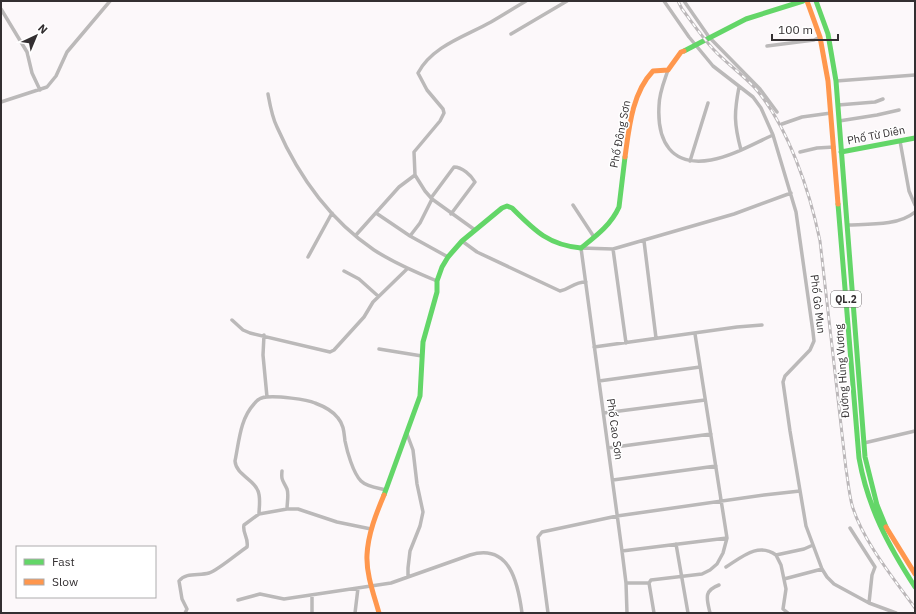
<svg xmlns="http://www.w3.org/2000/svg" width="916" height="614" viewBox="0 0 916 614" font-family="'IBM Plex Sans',sans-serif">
  <rect width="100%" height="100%" fill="#fcf8fa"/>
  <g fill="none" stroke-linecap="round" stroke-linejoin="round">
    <path stroke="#bbb9b9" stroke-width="3.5" d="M664 1 689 37 713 66 753 97 761 108 773 135 796 212 813 332 814 341 810 350 785 376 783 382 790 431 806 526 822 569 827 577 834 584 869 603 896 613
      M684 1 709 37 760 89 777 112
      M1 9 27 52 32 73 40 90
      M511 34 567 1
      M767 46 814 40 820 37
      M668 70C664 82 659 93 659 106 657 141 671 167 711 160 733 156 753 144 773 135
      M836 81 915 75
      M739 87C734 113 734 124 741 150
      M268 94C270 105 272 117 277 127 298 175 330 220 374 250 394 263 415 272 437 281
      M1 102 47 87 56 76 67 52 110 1
      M838 105 875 102 883 99
      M839 121 877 115 899 110
      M782 124 802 117 831 113
      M900 141 909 191 915 205
      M800 152 817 148 834 147
      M690 161 708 103
      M431 198 454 167C462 167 471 175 475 182L451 214
      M573 205 594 237
      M376 213 410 236 448 257
      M847 225C869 224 898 226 915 212
      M475 230 432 199 425 191 415 175 414 152 440 121 444 113 443 109 427 90 418 73C432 46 466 36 491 22 503 15 514 8 526 1
      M356 235 399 187 415 175
      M410 236 420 223 432 199
      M462 241 477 252 560 291C571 289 573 282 586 282
      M644 241 656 338
      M613 249 626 343
      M308 257 332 213
      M344 271 359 279 378 296
      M232 320 243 330 250 333 330 352 334 350 364 317 373 302 407 269
      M264 335 263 355 267 397
      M594 347 737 327 762 325
      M379 349 422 356
      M599 381 700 367
      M604 413 705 400
      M407 434 413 450 417 484 423 512 420 526 410 551 408 568V576
      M864 443 915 431
      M608 448 711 434
      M282 471C281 481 283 480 287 489 289 494 287 503 287 509
      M613 480 716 466
      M259 514C259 507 261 498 258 491 254 479 236 475 235 461 239 442 240 419 254 404 257 400 262 397 267 397 277 396 306 399 315 403 323 406 333 411 338 418 344 425 344 433 345 441 347 451 353 473 361 481 367 487 378 488 386 490
      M850 528 875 567 872 575 869 603
      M676 544 688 613
      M622 551 727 538
      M776 555 781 565 786 589 783 609 788 613
      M726 567C742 557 758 542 776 555L804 549 813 545
      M784 579 822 569
      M626 583H649L651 580 702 574 710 570 717 564 723 553 727 538 695 334
      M649 583 654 613
      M238 600 260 594 284 599 391 583 470 555C510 543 518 583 522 613
      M185 613 187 609 182 599 179 581C186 572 199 576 209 573 217 571 238 553 247 547 249 538 242 533 244 525L259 514 287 509H298L337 522 371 529
      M312 613V595
      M355 613 358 588
      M548 613 538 537 542 532 617 516 764 495 800 491
      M627 613 626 583 622 551 581 248 613 249 734 214 791 193
      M710 613C707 599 703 591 719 585"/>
    <path stroke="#63d668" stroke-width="5" d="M816 1 828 34 836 81 865 457 877 505 886 527
      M684 51 746 19 803 1
      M841 152 915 138
      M838 204 859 458C868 508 888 545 915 587
      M384 495 420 396 423 342 437 292V281L442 267 448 257 462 241 502 208 507 206 512 208C534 230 548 245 581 248 596 236 611 225 619 207L625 157"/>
    <path stroke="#ff974d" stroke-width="5" d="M807 1 820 37 828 81 838 204
      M625 157C629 128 632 93 653 71L668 70 681 52 684 51
      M886 527 915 574
      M379 613C374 595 366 574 367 555 368 534 376 514 384 495"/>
    <defs>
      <path id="rail" d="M678 1 682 9C692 22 702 37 714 50 726 63 742 74 754 87 788 125 810 192 820 241L846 469C848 481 849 493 852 505 862 540 894 579 915 608"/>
    </defs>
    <use href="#rail" stroke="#bbb7b9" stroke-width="3"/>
    <use href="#rail" stroke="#fff" stroke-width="1.5" stroke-dasharray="4.5" stroke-linecap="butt"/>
  </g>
  <g text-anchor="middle" stroke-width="3" stroke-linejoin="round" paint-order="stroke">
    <rect fill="#fff" stroke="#706d6f" stroke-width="1" x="831" y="291" width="30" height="16" rx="3"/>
    <g font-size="10" font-weight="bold" fill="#332f31">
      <text x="846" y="303">QL.2</text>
    </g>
    <g font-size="11" fill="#332f31" stroke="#fff">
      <text transform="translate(620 134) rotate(-79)" y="4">Phố Đông Sơn</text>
      <text transform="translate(876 135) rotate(-11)" y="4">Phố Từ Diên</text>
      <text transform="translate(818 304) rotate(83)" y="4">Phố Gò Mun</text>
      <text transform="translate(842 371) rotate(-94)" y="4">Đường Hùng Vương</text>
      <text transform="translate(615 429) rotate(82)" y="4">Phố Cao Sơn</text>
    </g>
  </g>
  <rect width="916" height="614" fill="none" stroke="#332f31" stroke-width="4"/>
  <rect x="16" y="546" width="140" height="52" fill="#ffffff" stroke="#adacad"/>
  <rect x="24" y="559" width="20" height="6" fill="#63d668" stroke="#adacad"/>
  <text x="52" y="566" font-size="12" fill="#332f31">Fast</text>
  <rect x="24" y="579" width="20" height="6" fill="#ff974d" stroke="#adacad"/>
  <text x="52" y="586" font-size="12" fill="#332f31">Slow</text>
  <g transform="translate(36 36) rotate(44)" stroke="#ffffff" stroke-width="3" paint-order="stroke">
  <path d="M0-3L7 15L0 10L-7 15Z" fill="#332f31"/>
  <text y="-6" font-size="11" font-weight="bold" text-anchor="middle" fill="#332f31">N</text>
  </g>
  <path d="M772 34v6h66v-6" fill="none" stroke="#332f31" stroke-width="2"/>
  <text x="778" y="34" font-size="12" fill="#332f31" stroke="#ffffff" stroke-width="3" paint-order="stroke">100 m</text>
</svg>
